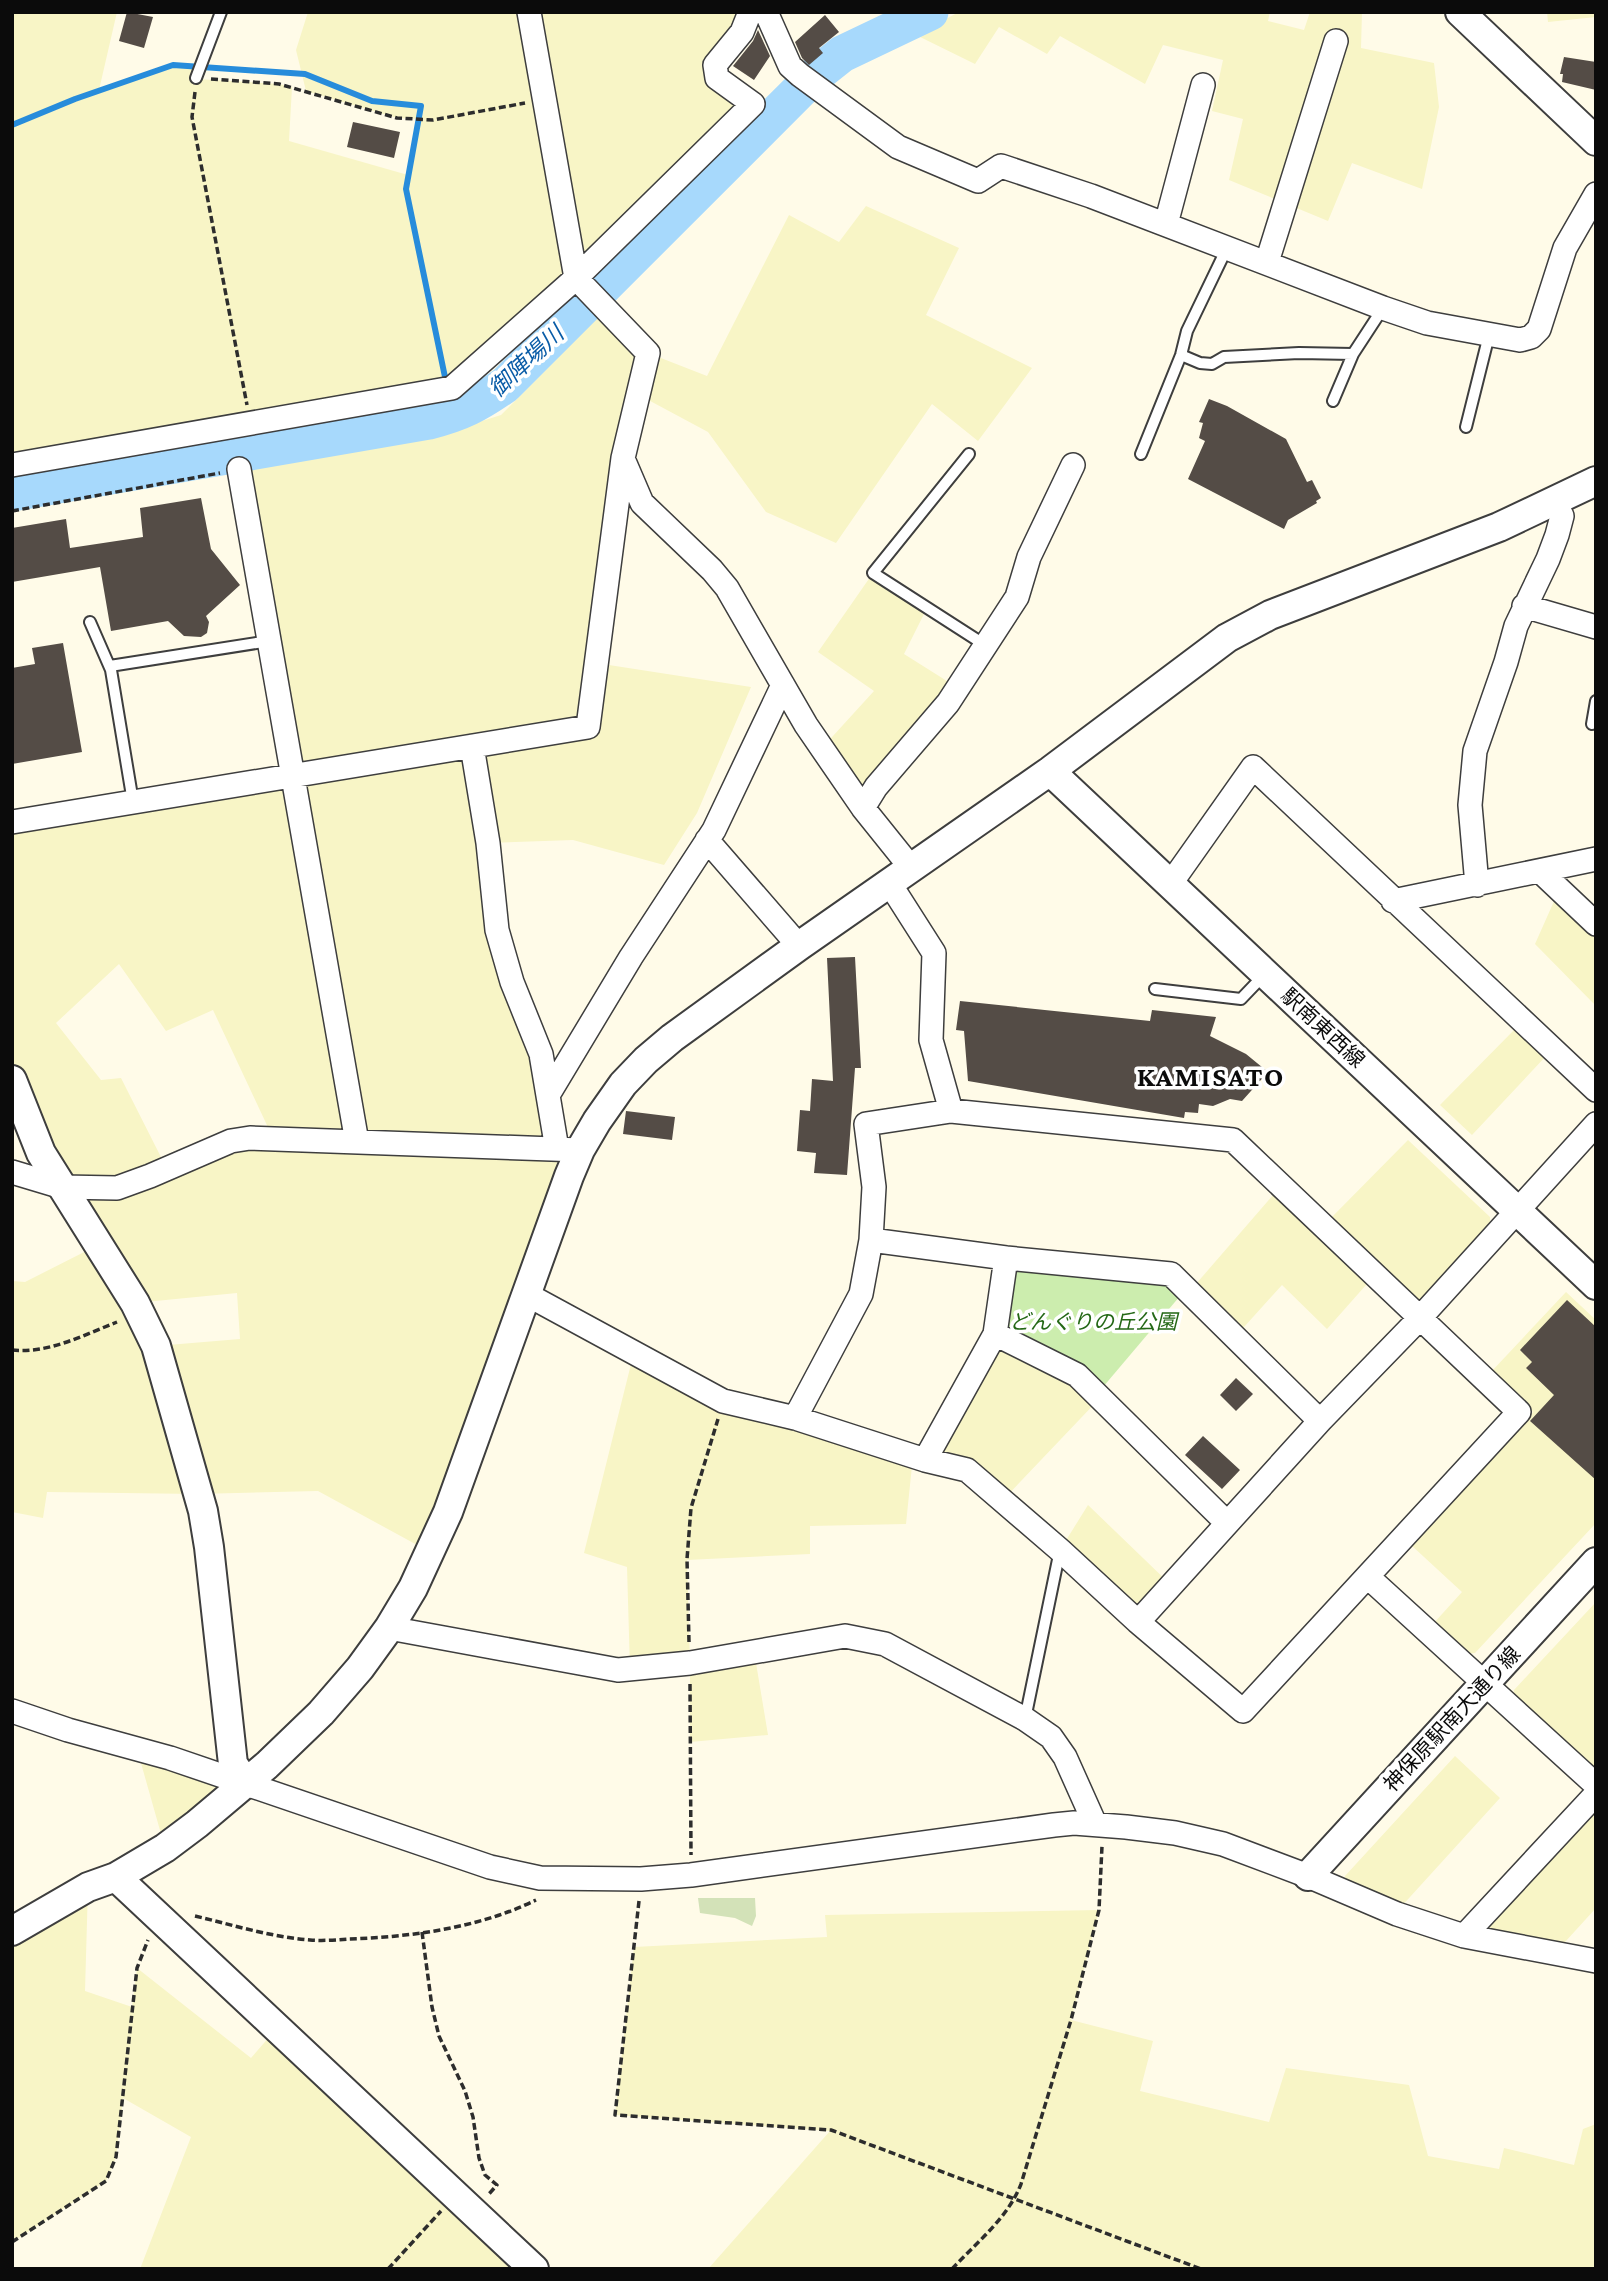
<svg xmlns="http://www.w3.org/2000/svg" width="1608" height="2281" viewBox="0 0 1608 2281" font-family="'Crimson Pro','Noto Sans JP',serif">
  <rect width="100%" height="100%" fill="#fffbe8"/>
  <path fill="#f8f5c6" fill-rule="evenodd" d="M12 12H117L99 90 173 65 200 66 197 79 279 84 292 87 289 141 408 175 419 119 397 118 306 91 296 50 308 12H750L715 65 753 104 452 388 12 465Z
    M959 12H1270L1268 21 1304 30 1310 12H1362L1361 48 1434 63 1439 107 1422 189 1352 163 1328 221 1229 180 1243 119 1212 111 1223 60 1163 45 1145 84 1060 36 1047 54 999 27 975 64 916 35Z
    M1547 12H1596V17L1548 22Z
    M866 206 959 248 926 315 1032 368 978 441 932 404 836 543 766 512 708 432 639 395 596 663 751 687 697 813 664 865 573 840 488 843 557 1149 580 1150 430 1552 318 1491 198 1494 47 1492 43 1518 12 1512V1281L25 1282 98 1245 12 1080V816L293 775 239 469 444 433 501 415 606 309 648 353 707 376 789 215 839 242ZM119 964 166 1031 213 1010 273 1138 167 1169 121 1078 101 1080 56 1023ZM237 1293 240 1339 156 1346 135 1303Z
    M873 573 927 608 904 654 958 688 863 808 822 748 874 691 818 652Z
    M1559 890 1596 924V1006L1535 944Z
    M1517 1027 1547 1055 1472 1135 1440 1105Z
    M1408 1140 1490 1217V1226L1423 1300H1414L1329 1220Z
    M1281 1186 1374 1276 1327 1329 1282 1285 1235 1337 1189 1292Z
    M1566 1292 1596 1320V1523L1475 1653 1465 1654 1433 1624 1462 1592 1411 1545 1533 1412 1491 1372Z
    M995 1334 1100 1398 1003 1500 925 1460Z
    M634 1352 723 1401 913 1456 906 1524 810 1526V1554L687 1560 690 1663 754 1651 768 1735 690 1742V1663L630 1669 627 1567 584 1553Z
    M1088 1505 1171 1585 1138 1622 1060 1550Z
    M1596 1602V1772L1513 1695 1514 1690Z
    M137 1749 247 1784 165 1848Z
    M1455 1756 1500 1798 1400 1908 1346 1886 1345 1876Z
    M1596 1805V1908L1555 1953 1464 1936Z
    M88 1887 85 1991 132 2007 137 1968 251 2058 277 2028 534 2269H140L191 2137 123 2098 116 2157 106 2181 12 2242V1931Z
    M1099 1910 1071 2020 1153 2041 1140 2091 1269 2122 1286 2068 1409 2085 1428 2156 1499 2169 1504 2148 1574 2165 1583 2129 1596 2124V2269H708L830 2131 615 2115 634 1947 827 1937 825 1915Z"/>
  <path fill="#ccedae" d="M1018 1265 1167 1283 1180 1296 1103 1387 1003 1329 1009 1271Z"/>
  <path fill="#d3e2b8" d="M698 1898H755L756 1916 752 1926 735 1918 700 1913Z"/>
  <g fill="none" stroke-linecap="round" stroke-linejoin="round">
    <path stroke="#278cdb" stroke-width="6" d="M12 125 75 99 173 65 305 74 372 101 421 106 406 189 445 377
      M452 400 456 414"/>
    <path stroke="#a7d9fc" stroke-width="37" d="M12 493 429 421C461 413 478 404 505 385L813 77 842 54 930 12"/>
  </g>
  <path fill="#544c46" d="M127 12 153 17 144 48 119 41Z
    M825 15 839 32 819 48 823 53 809 65 802 58 795 42Z
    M758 30 770 56 754 80 733 66 753 41Z
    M1564 57 1596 62V90L1562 82 1563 74H1560Z
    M353 122 400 132 394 158 347 147Z
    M1209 399 1227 406 1286 439 1307 482 1312 480 1321 498 1316 501 1317 503 1288 520 1284 529 1188 479 1205 441 1199 438 1203 423 1199 422Z
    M201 498 211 549 240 585 206 616 209 622 207 633 201 637 184 636 168 621 111 631 100 567 12 582V528L66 519 70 548 143 537 140 508Z
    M63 643 82 752 12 764V668L35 664 32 648Z
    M855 957 861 1068H855L847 1175 814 1173 816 1153 797 1151 800 1110 810 1111 812 1079 833 1081 827 958Z
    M960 1001 1150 1021 1152 1010 1216 1017 1210 1036 1246 1054 1268 1072 1242 1101 1230 1099 1213 1106 1199 1104 1198 1113 1185 1112 1184 1118 968 1081 964 1031 956 1030Z
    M626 1111 675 1117 672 1140 623 1134Z
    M1567 1300 1596 1327V1480L1530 1421 1554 1395 1526 1368 1532 1362 1520 1350Z
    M1236 1378 1253 1394 1236 1411 1220 1395Z
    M1203 1436 1240 1470 1222 1489 1185 1455Z"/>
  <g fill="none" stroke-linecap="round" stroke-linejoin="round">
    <defs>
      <path id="service" d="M196 78 221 12
        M1181 355 1200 363 1212 364 1224 357 1299 353 1353 354
        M1333 401 1353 354 1383 308
        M1466 427 1489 335
        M969 454 873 573 985 645
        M1141 454 1181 355 1187 331 1227 248
        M90 622 111 670 133 802
        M110 666 269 641
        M1592 724 1596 701
        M1155 989 1241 999 1264 975
        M1025 1719 1060 1550"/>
      <path id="minor" d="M766 12 790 66 800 75 898 147 978 181 1001 166 1091 196 1383 308 1427 323 1520 340 1531 337 1539 329 1565 248 1596 194
        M1166 224 1203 85
        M1267 262 1336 41
        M624 461 642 503 712 570 727 588 806 725 863 808 912 869
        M12 465 452 388 576 278 753 104 717 78 715 65 742 32 750 12
        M239 469 357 1142
        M1524 606 1596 627
        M472 746 488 843 497 930 512 982 541 1054 557 1149
        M863 808 876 787 948 703 1017 597 1029 557 1073 465
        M12 822 588 727 623 458 648 353 576 278 529 12
        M707 840 799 946
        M1541 872 1596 924
        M1171 883 1253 767 1596 1090
        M890 884 934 953 931 1040 951 1111
        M1477 885 1470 805 1475 751 1506 662 1516 626 1548 559 1557 535 1562 516 1555 502
        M1393 901 1596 859
        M548 1095 631 957 714 830 783 685
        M12 1172 62 1187 117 1188 150 1176 231 1141 250 1138 580 1150
        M871 1240 1006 1258 1171 1274 1320 1421
        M526 1294 723 1401 795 1418 925 1460 967 1470 1060 1550 1138 1622 1243 1711 1519 1412 1233 1140 951 1111 866 1124 874 1187 871 1240 861 1294 795 1418
        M995 1334 1077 1375 1227 1523
        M925 1460 995 1334 1006 1258
        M1368 1577 1596 1785
        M1138 1622 1320 1421 1419 1319 1596 1124
        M389 1628 618 1670 690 1663 845 1636 885 1644 1025 1719 1051 1737 1065 1757 1095 1824
        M12 1711 68 1730 170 1758 490 1867 540 1878 641 1879 691 1875 1054 1825 1074 1823 1126 1827 1175 1833 1223 1844 1308 1876 1397 1914 1464 1936 1596 1961
        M1464 1936 1596 1794"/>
      <path id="tertiary" d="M1460 12 1596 141
        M1050 771 1596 1285
        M12 1080 41 1153 135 1303 156 1346 203 1511 209 1547 233 1764 247 1784
        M1308 1876 1596 1562
        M116 1877 534 2269
        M12 1931 88 1887 116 1877 165 1848 197 1824 267 1765 321 1713 360 1668 389 1628 413 1588 448 1512 569 1176 580 1150 597 1121 623 1084 646 1060 672 1038 799 946 1050 771 1227 638 1270 615 1499 527 1596 481"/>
    </defs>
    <use href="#service" stroke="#3e3e3e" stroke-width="14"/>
    <use href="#minor" stroke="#3e3e3e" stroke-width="26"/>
    <use href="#tertiary" stroke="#3e3e3e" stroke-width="32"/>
    <path stroke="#2d2d2d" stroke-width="3.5" stroke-dasharray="7 3.5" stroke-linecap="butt" d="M211 79 279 84 397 118 433 120 525 103
      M195 92 192 117 247 405
      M12 511 220 473
      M12 1350C48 1354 84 1335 117 1322
      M689 1642 687 1559 691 1508 718 1419
      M690 1684 691 1855
      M639 1901 615 2115 831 2130 1201 2269
      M195 1916C233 1925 271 1937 310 1940 323 1941 336 1940 348 1939 411 1937 479 1928 536 1900
      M422 1932 432 2007 439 2036 465 2091 473 2117 479 2158 485 2175 497 2185 488 2195
      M12 2242 106 2181 116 2157 137 1968 148 1940
      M388 2269 441 2211
      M952 2269C976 2243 1008 2218 1021 2184L1071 2020 1099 1910 1102 1846"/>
    <use href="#service" stroke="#fff" stroke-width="10"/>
    <use href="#minor" stroke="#fff" stroke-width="23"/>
    <use href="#tertiary" stroke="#fff" stroke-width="28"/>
  </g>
  <g text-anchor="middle" stroke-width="7" stroke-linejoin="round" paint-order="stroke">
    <g font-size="21" fill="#0b0b0b" stroke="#fff">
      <text transform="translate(1323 1028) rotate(43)" y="7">駅南東西線</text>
      <text transform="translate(1452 1719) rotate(-47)" y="7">神保原駅南大通り線</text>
    </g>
    <g font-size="21" font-style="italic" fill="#246816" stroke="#fff">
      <text x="1093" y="1329">どんぐりの丘公園</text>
    </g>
    <g font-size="23" font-style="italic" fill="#095ca7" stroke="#fff">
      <text transform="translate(526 361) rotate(-43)" y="8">御陣場川</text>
    </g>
    <g font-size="28" font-weight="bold" letter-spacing="2" fill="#0b0b0b" stroke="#fff">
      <text x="1211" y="1086">KAMISATO</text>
    </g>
  </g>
  <rect width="1608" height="2281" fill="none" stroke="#0b0b0b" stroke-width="28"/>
</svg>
